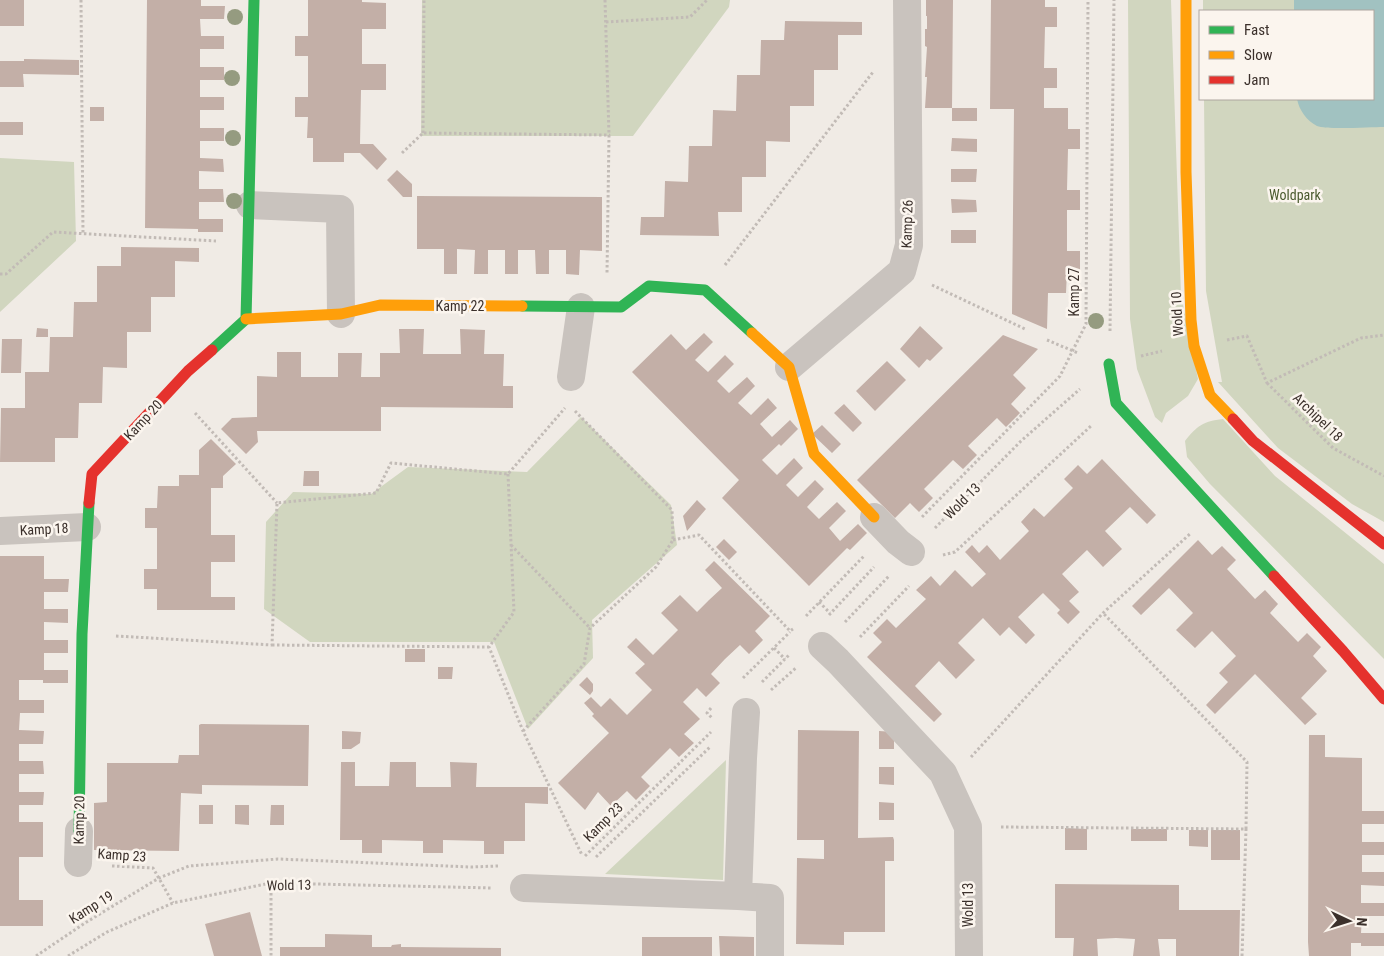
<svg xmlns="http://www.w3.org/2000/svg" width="1384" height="956" viewBox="0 0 1384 956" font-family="'Roboto Condensed',sans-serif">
  <rect width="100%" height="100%" fill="#f0ebe5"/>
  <path fill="#d1d6bf" d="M422 0H730L729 7 633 136H421Z
    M1128 0H1171L1181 295 1198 379 1188 396 1166 413 1162 423 1155 417 1137 369 1130 319Z
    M1203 0H1384V522L1352 504 1278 448 1218 382H1222L1206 291 1204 99H1373V11H1203Z
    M0 158 74 162 76 241 0 312Z
    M581 417 671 505 677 545 592 620 593 658 528 729 494 642H310L264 609 266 522 293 492 371 494 408 467 527 472Z
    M1223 419 1275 476 1384 564V659L1210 484 1187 457 1185 441C1197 426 1203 421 1223 419Z
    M726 760 723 880 605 874Z"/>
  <path fill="#a1c2c1" d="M1294 0H1384V127C1371 127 1327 130 1317 126 1307 121 1299 110 1297 99H1373V11H1294Z"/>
  <path fill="#c3afa7" d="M0 0H24V26H0Z
    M147 0H201V6H225L224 19H200L201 36H224V49H200V67H224V80H200V97H224V110H200V128H224V141H200V158L223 159 224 172 199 171V189H223L224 202H199V219H223V232H198V229L145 228Z
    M308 0H362V2L386 3V29H362V64H386V90H361L360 144H373L387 159 377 170 360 153H344V162H313V138H307L308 117H295V97H308V56H295V36H308Z
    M926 0H953L952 108H977V121H952V108H925L927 77H925L927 47 925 46V29H927V16H926Z
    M991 0H1045V7H1057V27H1045L1044 68H1057V88H1044V108H1068V129H1080V149H1068L1067 190H1080V210H1067V251H1080V271H1067L1066 293H1048L1047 329 1012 314 1014 109H990Z
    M785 21 862 22V35H838V70H814V106H790V142L766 141V177H742V212H718L719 236 640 235 641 217H664L665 181 688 182 689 146H712L713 110 736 111 737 75H760L761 40H784Z
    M24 59 79 60V75L23 74 24 87H0V61H24Z
    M90 107H104V121H90Z
    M0 122H23V135H0Z
    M952 138 977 139V152L951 151Z
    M951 169H977L976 182H951Z
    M397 170 412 184V197H403L387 180Z
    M417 196 602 197V251L580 250 579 275 566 274V250H549V274H536L535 250H518V274H505V250H488V274H474L475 250 457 249V274H444V249H417Z
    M951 199 976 200 977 212 952 213Z
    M951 230H976V243H951Z
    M121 247 199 248V262L175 261V297H151V332H127V368L103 367 102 403H79L78 438H55V462H0L1 408H25V372H49L50 337H73L74 302H97V266H121Z
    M920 326 943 348 930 361 927 359 919 368 900 349Z
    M37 328 48 329V337H36Z
    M399 329H424L423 354H461L460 329 485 330 484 354H504L503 386H513V408L381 407V431H257L258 442 246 454 221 429 232 418 257 417V376L277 377V352H301V377H338V353H362L361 377H380V353H400Z
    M704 333 713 342 695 360 708 372 725 355 734 364 717 381 729 393 747 377 755 386 738 403 751 415 768 398 777 408 760 424 772 437 790 420 798 429 781 446 779 444 762 460 777 475 794 458 803 468 786 485 798 497 815 480 824 489 807 507 819 519 837 502 846 511 829 528 840 541 858 524 867 533 850 550 847 548 809 586 722 498 739 480 632 372 671 334 686 350Z
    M1003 335 1038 349 1013 375 1026 388 1011 404 1020 413 1006 427 997 418 968 446 977 455 963 469 953 460 924 489 933 498 919 512 910 503 895 518 857 480Z
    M2 339H22L21 373H1Z
    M887 361 906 380 875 411 856 391Z
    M844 404 862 423 853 432 834 413Z
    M822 425 841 444 832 453 812 434Z
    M211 439 236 464 223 476V488H211V535H235V562H211V597H235V610H157V589H144V569H157V528H145V508H157L158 486H179V475H199V450Z
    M1102 459 1156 515 1147 524 1130 507 1105 531 1122 549 1103 567 1087 550 1062 574 1079 592 1069 601 1080 612 1068 624 1057 613 1060 610 1043 593 1018 617 1035 635 1026 644 1009 627 1000 636 983 618 958 643 975 660 956 679 939 661 915 686 942 714 934 722 867 657 882 642 873 633 887 619 896 628 926 599 916 590 931 576 940 586 955 570 972 587 986 574 965 552 972 545 979 553 987 545 1000 560 1029 531 1021 522 1034 508 1044 517 1073 488 1064 479 1078 465 1087 474Z
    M304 471H319V486H303Z
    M697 500 706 509 687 531 683 516Z
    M724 539 737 552 729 560 716 547Z
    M1198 540 1212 555 1222 546 1236 560 1227 569 1255 599 1265 590 1278 604 1270 613 1298 642 1307 633 1321 647 1313 656 1327 671 1301 698 1317 714 1305 725 1255 674 1215 714 1206 705 1228 682 1219 673 1236 656 1212 631 1195 648 1176 630 1193 613 1169 588 1141 615 1132 606Z
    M0 556H44V579H69L68 592H44V609H68V623L44 622V640H68V653H44V670H68V683H43V680H19V700H44V713H20L19 730 44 731 43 744H19V761H43L44 774H19V792H44L43 805H19V822H43V857H19V900H43V926H0Z
    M714 561 770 616 755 631 763 640 749 654 740 645 725 659 711 674 720 683 706 697 697 688 683 702 700 719 684 734 694 743 679 757 670 748 641 777 650 786 636 800 627 791 611 806 598 792 585 810 558 783 609 733 592 716 594 714 584 703 591 697 601 707 610 698 627 715 652 690 635 673 645 664 627 647 636 638 653 655 678 630 661 613 680 595 697 612 709 600 722 588 705 570Z
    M405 649H425V662H405Z
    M438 667H453L452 679H438Z
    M587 677 593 684V691L590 695 579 685Z
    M201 724 309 725 308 786 202 785V794L181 793 179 851 94 850V803L107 802V763H178L179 755H199V725Z
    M798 730 859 731 858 838 893 837 894 840V861H885V932H844V945L796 944 797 858 824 859V840H797Z
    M342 731 361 732 360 743 351 749H342Z
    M879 731 894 732V749H879Z
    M1309 735H1325V757L1362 758V811H1384V824H1362V842H1384V855H1362V872H1384V886L1361 885V903H1384V916H1362L1361 933H1384V946H1361V943H1351V956H1309L1308 942Z
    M341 762H355V786H389L390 762H416V787H451L450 762 477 763 476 787H548V804L525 803V841H504V854H484V841L443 840V853H423V841L382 840V853H362V840H340Z
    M879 767H894V785L879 784Z
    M879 802 894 803V820H879Z
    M199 805H213V824H199Z
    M235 805H249V825L235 824Z
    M271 805H284V825H270Z
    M1065 828 1087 829V850H1065Z
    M1131 829H1167V841H1131Z
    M1189 830H1208V847L1189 846Z
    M1211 830H1240V860H1211Z
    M1055 884 1179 885V910H1240L1239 956H1176V939H1158L1160 956H1133L1135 939 1116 938 1097 939 1098 956H1073L1074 938H1055Z
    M250 912 262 956H214L205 924Z
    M325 934 372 935V947H391L392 945 401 944V947H403L501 948V956H280V947H325Z
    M719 936 754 937V956H720Z
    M642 937H712V956H642Z"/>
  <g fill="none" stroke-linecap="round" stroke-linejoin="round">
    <path stroke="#c2bbb6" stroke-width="3" stroke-dasharray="2.5 2.5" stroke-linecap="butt" d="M81 0 83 234
      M605 0 609 135
      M606 22 690 17 707 0
      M423 133 424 0
      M402 153 423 133 609 135 607 273
      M725 265 873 72
      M0 274H6L53 232 216 241
      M932 285 1025 329
      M1110 331 1114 0
      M1047 340 1078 353
      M1227 340 1247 336 1267 383 1361 338 1384 335
      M1141 356 1162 351
      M1267 383 1333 448 1384 476
      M195 413 277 503
      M508 474 514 612 489 647 523 731 582 855
      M922 517 1060 376 1086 324 1088 0
      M935 528 1021 441 1080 389
      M673 540 699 535 790 631 793 629
      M511 545 590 628
      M943 555 955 552 1092 425
      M819 602 830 613
      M829 615 874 567
      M806 616 864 556
      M845 622 889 576
      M116 636 272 645 277 503 376 493 391 463 508 474 565 408
      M860 637 909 586
      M272 645 489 647
      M774 648 785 659
      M743 678 790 632
      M762 682 789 655
      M771 690 797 667
      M711 708 707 713 712 718
      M523 731 584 664 590 628 656 567 673 540 672 510 574 410
      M971 757 1103 613 1191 533
      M1001 827 1246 829 1247 762 1103 613
      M585 856 711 732
      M596 857 710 747
      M112 866 153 868 173 903
      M271 883V956
      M36 956 85 923 159 878 189 866 278 859 471 867 498 866
      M68 956 107 932 173 903 271 883 493 888
      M1242 956 1246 829"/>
    <path stroke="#c9c3be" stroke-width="28" d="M250 205 340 209 341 314
      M789 367 902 271 909 245 907 0
      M571 377 581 307
      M874 517 898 542 911 552
      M0 531 87 527
      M822 646 838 661 943 773 968 827 969 956
      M78 863 79 831
      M524 888 738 896 743 758 746 712
      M738 896 770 898V956"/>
    <path stroke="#30b455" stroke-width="11" d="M522 306 621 307 649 286 705 290 752 333
      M212 350 246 319 254 0
      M1109 364 1116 403 1274 576
      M79 831 82 634 89 503"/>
    <path stroke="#ff9f0a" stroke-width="11" d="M1186 0V172L1191 320 1194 346 1210 395 1233 419
      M246 319 341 314 380 305 522 306
      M752 333 789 367 814 454 874 517"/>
    <path stroke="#e5322d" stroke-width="11" d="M1233 419 1253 441 1384 544
      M89 503 92 474 188 371 212 350
      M1274 576 1343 651 1384 699"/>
  </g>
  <g fill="#959b80">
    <circle cx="235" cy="17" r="8"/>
    <circle cx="232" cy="78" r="8"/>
    <circle cx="233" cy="138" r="8"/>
    <circle cx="234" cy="201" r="8"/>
    <circle cx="1096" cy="321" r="8"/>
  </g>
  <g text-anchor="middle" stroke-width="5" stroke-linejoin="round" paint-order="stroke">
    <g font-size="14" fill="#4a5a2e" stroke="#fbf5ee">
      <text x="1295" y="200">Woldpark</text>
    </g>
    <g font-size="14" fill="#3b302b" stroke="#fbf5ee">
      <text transform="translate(907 224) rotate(-88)" y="5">Kamp 26</text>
      <text transform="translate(1074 292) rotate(-90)" y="5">Kamp 27</text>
      <text x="460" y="311">Kamp 22</text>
      <text transform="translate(1177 314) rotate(-93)" y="5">Wold 10</text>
      <text transform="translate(1318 417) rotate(44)" y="5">Archipel 18</text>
      <text transform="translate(143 420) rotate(-47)" y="5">Kamp 20</text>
      <text transform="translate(962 501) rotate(-45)" y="5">Wold 13</text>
      <text transform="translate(44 529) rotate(-3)" y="5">Kamp 18</text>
      <text transform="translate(79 820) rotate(-89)" y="5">Kamp 20</text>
      <text transform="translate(603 822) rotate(-45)" y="5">Kamp 23</text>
      <text transform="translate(122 855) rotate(4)" y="5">Kamp 23</text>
      <text transform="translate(289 885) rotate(-1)" y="5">Wold 13</text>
      <text transform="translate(968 905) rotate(-90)" y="5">Wold 13</text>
      <text transform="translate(91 907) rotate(-32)" y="5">Kamp 19</text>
    </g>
  </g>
  <rect x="1199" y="10" width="175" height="90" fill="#fbf5ee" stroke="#aea6a0"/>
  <rect x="1209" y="26" width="25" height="8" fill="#30b455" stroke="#aea6a0"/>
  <text x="1244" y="35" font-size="15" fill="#3b302b">Fast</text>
  <rect x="1209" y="51" width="25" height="8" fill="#ff9f0a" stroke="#aea6a0"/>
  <text x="1244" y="60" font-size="15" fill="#3b302b">Slow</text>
  <rect x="1209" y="76" width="25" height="8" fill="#e5322d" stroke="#aea6a0"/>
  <text x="1244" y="85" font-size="15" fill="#3b302b">Jam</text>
  <g transform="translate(1349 921) rotate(94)" stroke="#fbf5ee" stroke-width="4" paint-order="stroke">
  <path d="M0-4L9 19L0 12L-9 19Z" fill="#3b302b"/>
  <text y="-8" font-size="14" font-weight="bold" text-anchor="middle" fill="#3b302b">N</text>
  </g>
</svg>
